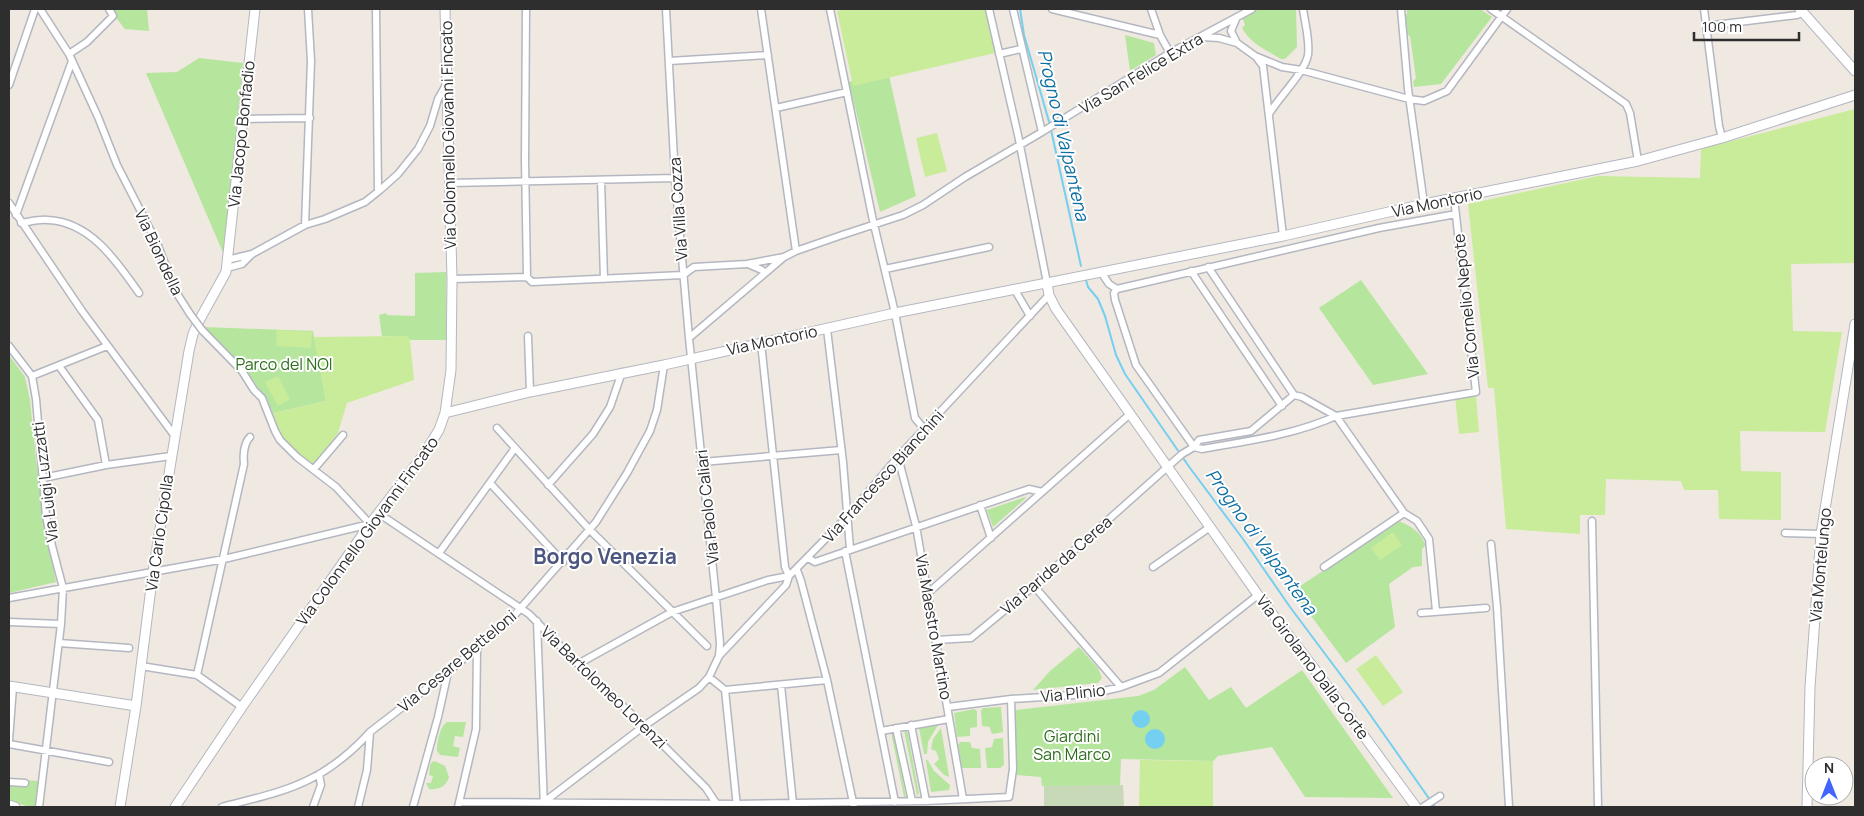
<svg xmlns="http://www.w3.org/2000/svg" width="1864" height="816" viewBox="0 0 1864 816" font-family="Manrope,sans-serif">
  <rect width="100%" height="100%" fill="#efe9e1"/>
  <path fill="#b6e59e" d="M109 9H147L149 31 125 29Z
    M1258 9 1296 10 1297 47 1285 59H1281C1266 50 1251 44 1242 28L1245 25 1242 17Z
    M1407 9H1480L1492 17 1441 84 1414 87 1413 82 1416 78 1410 36 1405 34 1403 20 1407 14Z
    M1125 35 1154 43 1156 55 1130 71Z
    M199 58 243 63 224 255 146 73 177 72Z
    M888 71 916 196 880 212 849 82Z
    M446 272V340H410L406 336H382L379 315 386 313 387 315 415 316V273Z
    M1361 280 1428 374 1373 385 1319 308Z
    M204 327 313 331 326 401 273 413C257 379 230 354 204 327Z
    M9 355 25 377 30 400 36 459 46 531 56 582 9 593Z
    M1025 497 1026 498 993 527 987 510Z
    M1399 521C1414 528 1419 531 1426 545L1422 549V566L1413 567 1389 584 1395 627 1346 663 1297 597V588Z
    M1079 647 1098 668 1102 678 1098 683 1033 690 1050 671Z
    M1185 667 1209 700 1231 687 1246 708 1302 670 1393 798 1305 797 1272 747 1218 756 1213 761 1121 759 1120 786H1042L1041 777 1015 775V710L1138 696 1154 690Z
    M1001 707 1003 732 993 734 991 732 990 727 982 726 981 710 983 708Z
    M974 709 977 711V727L970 728V736L957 737 954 713Z
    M447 722H466L463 737 455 736 453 746 460 748 458 757 440 755 437 751C437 742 440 726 447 722Z
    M938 725 928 742 927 754H924L919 728Z
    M941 728 949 776V777L944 775 934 764 939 759 936 751 931 749 933 739Z
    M904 730H907L919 794 917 795Z
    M891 732H893L906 797H904Z
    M1003 738 1004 765 1000 768H987L985 748 992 747 994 739Z
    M960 742H970L972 748 980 749 981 768H962L958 745Z
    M927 759 934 771 950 785 949 790 931 792 926 761Z
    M435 761 445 766 449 777C446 787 438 790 429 789L426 783H431L433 776 429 775 430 765 432 762Z
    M25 780 38 781 35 807H29L9 800V784Z"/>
  <path fill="#c8d9b8" d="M1123 785 1124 807H1044V786Z"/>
  <path fill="#c9ec9a" d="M847 9H985L995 53 853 86 837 11Z
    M1855 109V263L1791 264 1793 331 1842 332 1825 432 1740 431 1741 471 1781 472V520L1719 519 1718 490H1684L1681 481 1606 479 1605 515H1580V534L1506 529 1494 388H1488L1468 204 1598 176 1700 178 1701 149Z
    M937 133 947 171 925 177 916 138Z
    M277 330 312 332 311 348 276 346Z
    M406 336 410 340 414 380 347 403 338 433 314 465 299 456 281 438 273 413 326 401 314 337Z
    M278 376 290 399 278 406 265 382Z
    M1476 395 1479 432 1459 434 1455 397Z
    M1393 532 1402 545 1380 560 1371 548Z
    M1376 655 1403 692 1383 706 1356 669Z
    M1140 760 1213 761V807H1139Z"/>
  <path fill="#75cff0" d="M1132 719a9 9 0 1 1 18 0a9 9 0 1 1-18 0Z
    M1145 739a10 10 0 1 1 20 0a10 10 0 1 1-20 0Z"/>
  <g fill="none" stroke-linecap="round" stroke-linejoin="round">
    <path stroke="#75cff0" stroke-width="2" d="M1020 9 1024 35 1050 125
      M1051 130 1081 266
      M1086 280 1088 287 1098 299 1105 316 1116 355 1125 374 1190 468 1243 539 1290 607 1364 706 1435 807"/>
    <defs>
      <path id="street" d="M40 9 69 54 98 117 117 165 157 243 176 292 190 314
        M376 9 378 191
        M526 9 525 160 527 277
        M666 9 675 178 689 338 716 598 720 643 719 656
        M761 9 796 251
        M830 9 872 216 895 313 915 418 925 430
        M989 9 1018 135 1047 283
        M1013 9 1042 132
        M1052 9 1160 35
        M1151 9 1160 35 1170 53
        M1401 9 1408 89 1424 204
        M1491 9 1626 104 1630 113 1638 161
        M1704 9 1719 126 1722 138
        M1236 19 1231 31 1237 43
        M1706 26 1797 15 1803 12
        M1202 37 1219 38 1237 43 1255 56 1282 67 1301 70 1409 99 1424 101 1447 91 1507 9
        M69 54 87 42 113 16 109 9
        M999 54 1021 49
        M1256 57 1263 66 1283 236
        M669 61 768 55
        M9 85 35 9
        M776 108 847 92
        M1269 114C1279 97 1305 72 1308 55 1310 41 1305 23 1303 9
        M243 119 310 118
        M601 180 604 279
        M449 183 675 178
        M9 203 82 311 174 435
        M16 215 72 61
        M21 223C29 222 39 219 48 220 91 222 117 262 139 293
        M305 225 311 61 308 9
        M227 260 252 254
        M748 264 762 270 765 273
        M1208 267 1294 395
        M227 268 242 264 252 254 305 225 325 219 365 202 380 190 398 174 418 149 430 126 438 99 446 85
        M885 269 989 247
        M1191 271 1282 406
        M1101 272 1109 284 1117 289
        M452 279 527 277 532 282 683 275 694 267 747 264 784 257
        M1117 289 1379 228 1456 214
        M1117 289 1114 293 1115 300 1136 365 1194 447
        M1015 290 1030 316
        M827 329 843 462 850 549
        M528 336 530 392
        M689 338 784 257 796 251 842 235 903 215 923 205 965 177 1042 132 1170 53 1252 9
        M761 343 785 567 789 576
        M9 346 32 376 36 399 46 516 52 546 63 588 61 624 39 807
        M59 366 98 420 106 465
        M32 376 107 346
        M497 428 590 530 707 646
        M1194 447 1202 449C1247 441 1294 435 1336 416L1476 392 1454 198
        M898 457 916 526 963 799
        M702 462 841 450
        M314 469 343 435
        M43 478 106 465 171 456
        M490 483 563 562
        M548 485 593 434 610 407 622 372
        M980 505 991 538
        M378 513 529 614 578 664 644 726 706 788 718 806
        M1592 521 1598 807
        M1785 533 1821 534
        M1491 544 1497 607 1509 807
        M845 551 895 802
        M439 553 515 448
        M808 558 815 562 1029 489 1042 492
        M1153 567 1210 527
        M1324 567 1404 513
        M797 570 801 581 827 680 854 807
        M1034 586 1121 687
        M927 594 1130 414
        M9 598 224 559 370 524 336 487 297 457 280 440 275 431 262 398 254 390 242 371 202 330
        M1421 613 1486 608
        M537 621 544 807
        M9 622 61 624
        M936 640 971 638 1034 586 1182 454 1194 447 1199 440 1251 431 1294 395 1302 397 1336 416 1404 513 1417 521 1429 539 1436 611
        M59 643 129 648
        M578 664 672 612 768 580 789 576
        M141 666 197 675 242 707
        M197 675 244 464C243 455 244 443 250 437
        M709 677 725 690 737 807
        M781 685 793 804
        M725 690 827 680
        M948 707 1011 699 1091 694 1121 687 1159 673 1258 595
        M911 725 926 801
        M896 728 912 801
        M881 731 949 719
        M9 740 13 687
        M9 744 109 762
        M9 782 25 783
        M459 802 736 804 926 801 1009 797 1013 769 1011 699
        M544 802 644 726 699 688 709 677 719 656 786 585 789 576 847 517 898 457 1049 295
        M222 807C251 799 283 793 310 779 331 769 354 750 370 732L448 672 512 618 596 522 627 473 650 431 657 410 664 365
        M313 807 321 785 319 774
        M358 807 367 770 370 732
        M413 807 438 717 448 672
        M458 807 476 729 477 648
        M1423 807 1440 796"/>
      <path id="secondary" d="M1800 9 1855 71
        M1047 283 1049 295 1056 309 1258 595 1320 676 1416 807
        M445 413 530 392 664 365 895 313 1283 236 1424 204 1638 161 1722 138 1855 95
        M9 686 136 706
        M9 805 15 807
        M120 807 136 706 153 572 189 351 193 334 200 319 226 272 255 9
        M175 807 242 707 370 524 424 454 439 430 445 413 451 370 452 279 445 9
        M1807 807 1810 687 1821 534 1855 324"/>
    </defs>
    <use href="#street" stroke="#b4b7c1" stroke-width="9"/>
    <use href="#secondary" stroke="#b4b7c1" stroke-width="11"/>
    <use href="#street" stroke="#fff" stroke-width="6"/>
    <use href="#secondary" stroke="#fff" stroke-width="9"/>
    <defs>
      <path id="street-bridge" d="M190 314 202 330"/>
    </defs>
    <use href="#street-bridge" stroke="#b4b7c1" stroke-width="9" stroke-linecap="butt"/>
    <use href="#street-bridge" stroke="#fff" stroke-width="6"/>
  </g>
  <g text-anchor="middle" stroke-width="4" stroke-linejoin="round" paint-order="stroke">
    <g font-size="16" fill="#2e2e2e" stroke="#fff">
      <text transform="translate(1141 73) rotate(-31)" y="6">Via San Felice Extra</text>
      <text transform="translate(241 134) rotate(-84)" y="6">Via Jacopo Bonfadio</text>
      <text transform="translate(448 135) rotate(-91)" y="6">Via Colonnello Giovanni Fincato</text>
      <text transform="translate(1437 202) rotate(-12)" y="6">Via Montorio</text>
      <text transform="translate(678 209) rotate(-94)" y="6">Via Villa Cozza</text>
      <text transform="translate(159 252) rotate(65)" y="6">Via Biondella</text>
      <text transform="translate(1466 306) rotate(-96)" y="6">Via Cornelio Nepote</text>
      <text transform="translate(772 340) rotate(-12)" y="6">Via Montorio</text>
      <text transform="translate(883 476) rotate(-48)" y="6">Via Francesco Bianchini</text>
      <text transform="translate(45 482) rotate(-97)" y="6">Via Luigi Luzzatti</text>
      <text transform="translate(707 507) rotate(-96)" y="6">Via Paolo Caliari</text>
      <text transform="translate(367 531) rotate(-54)" y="6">Via Colonnello Giovanni Fincato</text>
      <text transform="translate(159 533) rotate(-82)" y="6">Via Carlo Cipolla</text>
      <text transform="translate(1056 565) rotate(-41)" y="6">Via Paride da Cerea</text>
      <text transform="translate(1820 565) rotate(-85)" y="6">Via Montelungo</text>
      <text transform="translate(934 627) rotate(80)" y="6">Via Maestro Martino</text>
      <text transform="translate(457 661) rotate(-40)" y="6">Via Cesare Betteloni</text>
      <text transform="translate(1313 667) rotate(53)" y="6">Via Girolamo Dalla Corte</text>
      <text transform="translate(604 687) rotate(44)" y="6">Via Bartolomeo Lorenzi</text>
      <text transform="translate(1073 693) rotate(-6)" y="6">Via Plinio</text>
    </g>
    <g font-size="16" fill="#2c6e1b" stroke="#fff">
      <text x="284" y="370">Parco del NOI</text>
      <text x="1072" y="742">Giardini<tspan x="1072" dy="18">San Marco</tspan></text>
    </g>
    <g font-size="18" font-style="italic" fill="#0d6fa3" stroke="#fff">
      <text transform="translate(1063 135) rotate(77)" y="6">Progno di Valpantena</text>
      <text transform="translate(1261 542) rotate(54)" y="6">Progno di Valpantena</text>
    </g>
    <g font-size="21" font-weight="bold" fill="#4d5680" stroke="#fff">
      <text x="605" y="564">Borgo Venezia</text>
    </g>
  </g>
  <rect width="1864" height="816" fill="none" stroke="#2e2e2e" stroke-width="20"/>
  <g transform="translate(1829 781)"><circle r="24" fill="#ffffff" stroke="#ababab"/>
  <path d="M0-4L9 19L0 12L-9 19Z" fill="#4264fb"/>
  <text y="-8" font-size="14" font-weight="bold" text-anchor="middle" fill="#2e2e2e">N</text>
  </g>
  <path d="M1694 32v8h105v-8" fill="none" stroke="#2e2e2e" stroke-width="2.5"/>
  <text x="1702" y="32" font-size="15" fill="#2e2e2e" stroke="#ffffff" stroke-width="4" paint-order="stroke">100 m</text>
</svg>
